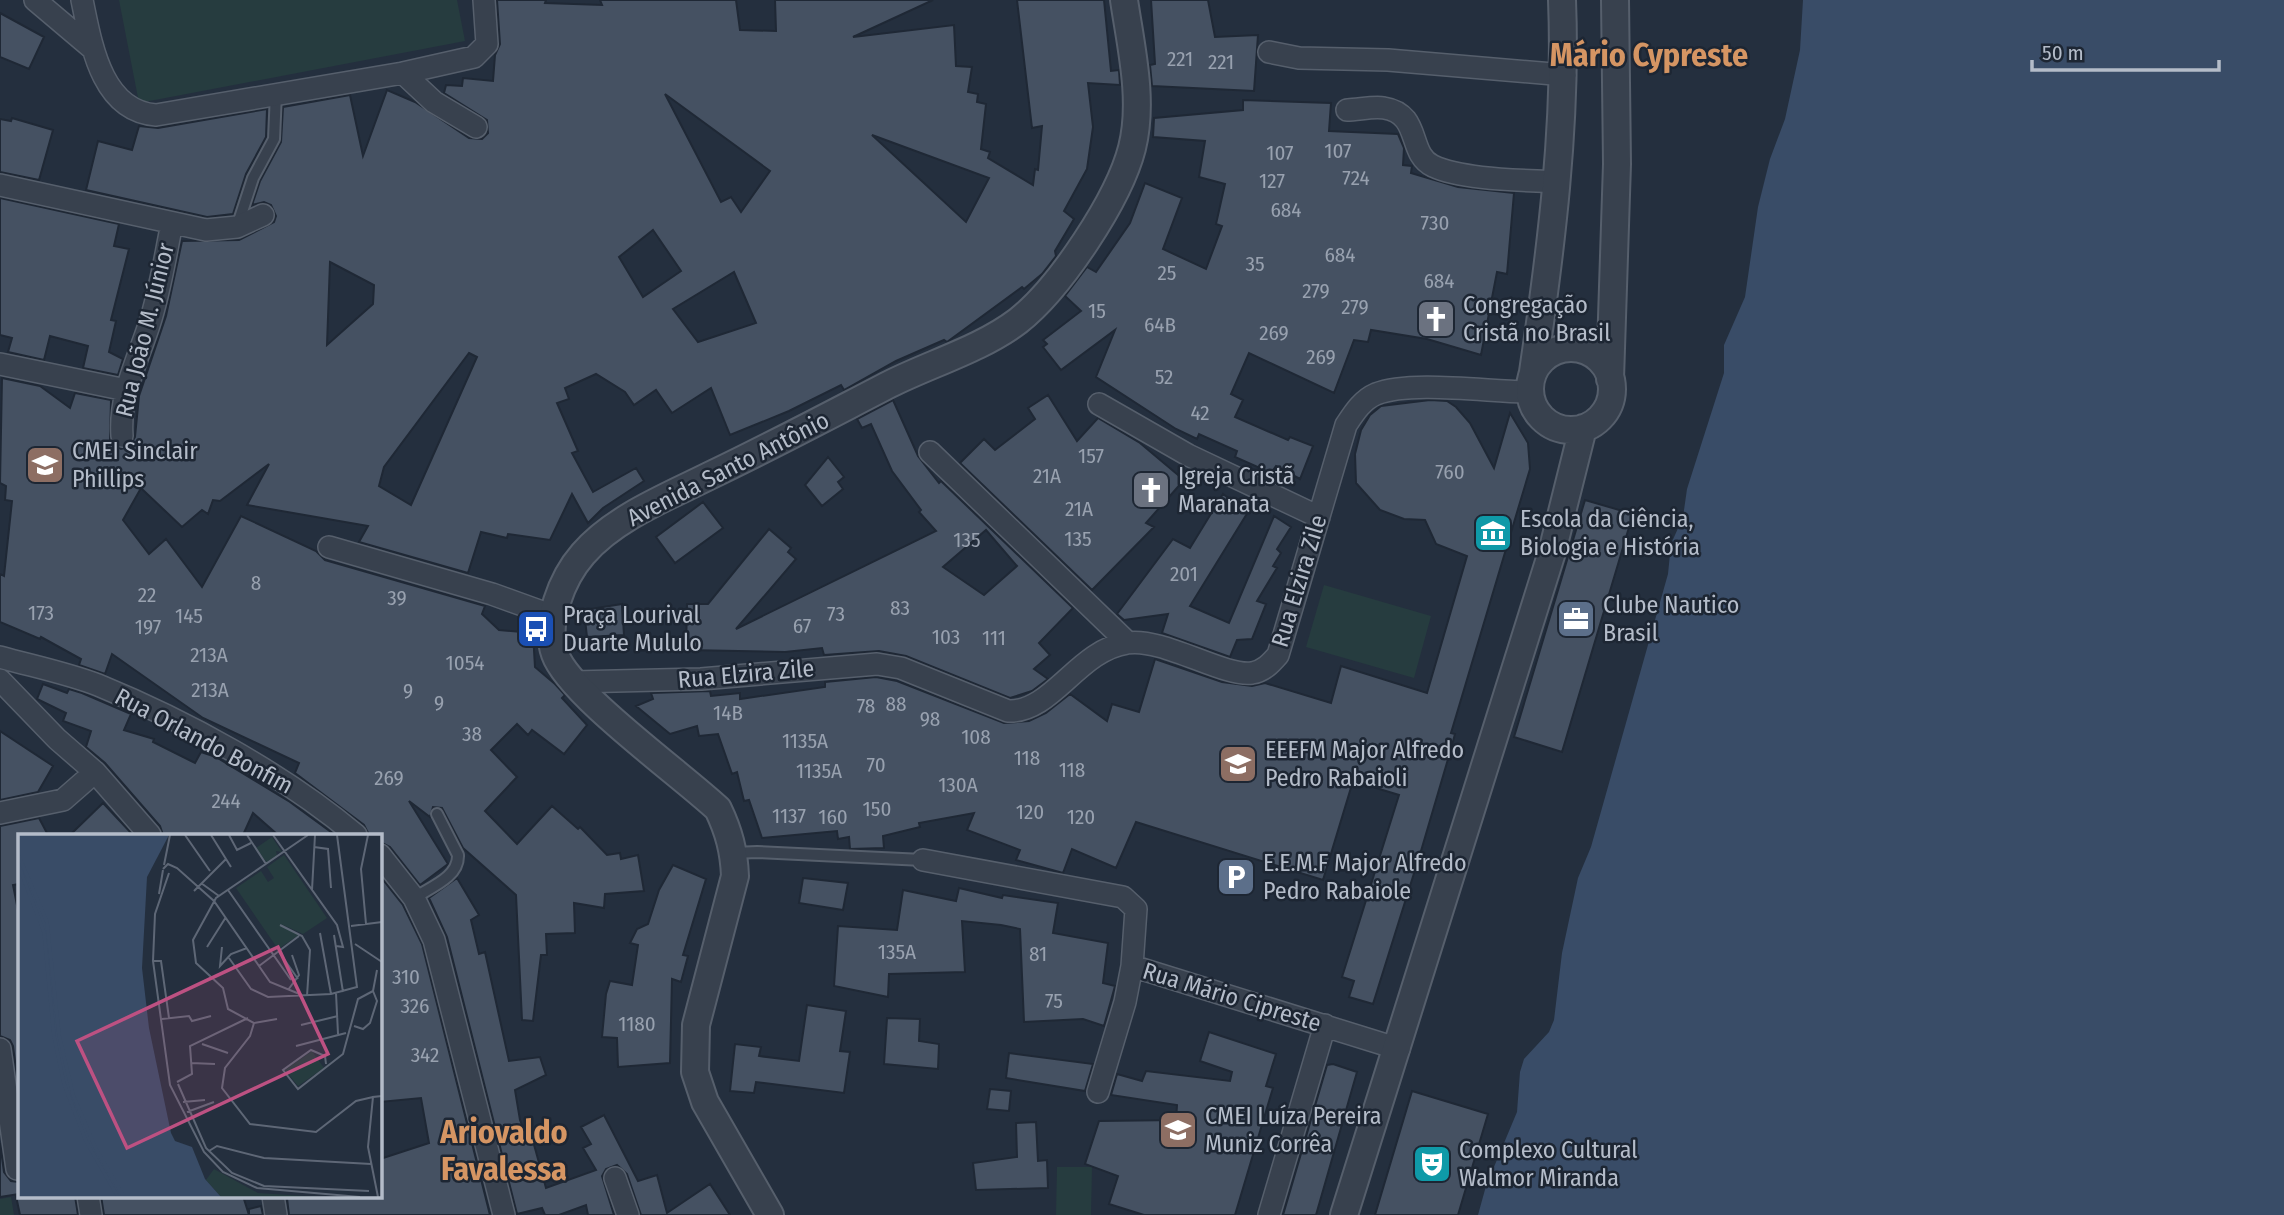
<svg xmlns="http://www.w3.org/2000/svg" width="2284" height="1215" viewBox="0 0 2284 1215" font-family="'Fira Sans Condensed',sans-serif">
  <rect width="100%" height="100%" fill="#242f3e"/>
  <path fill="#263c3f" d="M119 0H457L465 41 139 103Z
    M1324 585 1431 616 1414 678 1306 647Z
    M1057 1167H1092L1091 1215H1056Z
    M11 1197 14 1215H0V1199Z"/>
  <path fill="#394c67" d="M1803 0H2284V1215H1478L1486 1186 1517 1112 1520 1072 1524 1059 1549 1032 1554 1020 1562 953 1578 878 1591 847 1668 574 1671 544 1683 517 1687 489 1724 373V345L1745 297 1758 207 1770 159 1785 119 1800 50Z"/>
  <path fill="#455162" stroke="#1f2835" stroke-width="2" fill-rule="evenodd" d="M497 0H546L545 3 602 5 600 0H736L740 30 776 31 775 0H933L853 37 954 25 956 66 972 67 968 92 978 94 977 102 986 104 981 149 990 152 988 158 1033 185 1035 169 1038 170 1042 126 1032 128 1017 0H1104L1111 71 1119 70 1120 85 1088 83 1093 127 1087 169 1064 211 1074 219 1055 251 1056 256 1042 274 1024 289 1022 287 947 342 944 340 896 361 844 390 841 385 789 411 730 435 711 388 672 413 656 390 634 405 625 392 596 374 565 388 569 399 557 403 578 451 572 453 593 492 636 468 644 481 603 508 588 523 572 494 550 540 508 534 507 538 481 532 468 573 359 542 368 526 247 505 269 464 220 501 213 500 208 514 202 510 182 527 141 488 123 520 149 554 166 539 202 587 241 516 316 551 325 560 485 606 482 614 499 630 533 633 535 667 555 684 565 695 562 698 587 725 564 754 532 730 528 735 517 724 491 750 517 777 485 811 517 844 552 806 578 829 580 827 607 855 620 853 621 859 638 855 644 891 605 894 604 908 574 903 575 933 546 934 547 955H541L533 1021 522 1020 516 895 463 848 442 808 433 807 430 817 409 801 448 864 420 885 390 847 380 842V835H369L364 825 295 773 299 763 203 718 112 654 105 674 79 665 81 659 41 637 40 639 0 622V574L4 576 12 501 5 500 6 486 0 483 2 378 40 386 70 408 75 393 111 400 110 442 121 449 129 447 135 437 139 396 166 316 182 241 239 240 274 222 276 216 271 205 264 202 252 205 260 181 281 142 283 107 350 95 363 156 387 90 415 102 469 138 482 139 488 133 487 120 444 93 446 85 462 86 463 78 493 81 495 55 500 44ZM665 94 770 171 741 212 731 197 721 202ZM872 135 989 178 966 222ZM653 230 681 271 643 297 619 257ZM330 262 374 285 373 304 327 345ZM734 272 756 323 698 342 673 309ZM469 353 477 357 411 505 379 486 384 467Z
    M1151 0H1208L1215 37 1258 35 1254 91 1152 86 1150 65 1155 64Z
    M0 13 44 37 29 69 0 57Z
    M1243 100 1331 103 1329 131 1398 134 1404 148 1403 165 1412 166 1411 173 1458 187 1514 193 1507 274 1497 272 1481 355 1427 339 1371 330 1368 342 1354 340 1334 393 1249 353 1231 394 1243 400 1235 417 1288 440 1290 437 1313 446 1300 479 1276 466 1271 473 1235 457 1237 451 1199 434 1197 439 1176 429 1096 377 1115 330 1061 370 1043 347 1047 344 1043 340 1081 311 1065 296 1087 267 1096 272 1130 223 1145 183 1182 198 1163 249 1206 269 1222 226 1216 224 1225 184 1199 177 1205 141 1153 137 1154 118 1243 110Z
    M267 109 266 137 246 174 233 214 207 217 86 190 98 141 132 150 139 126 158 128Z
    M12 118 53 130 39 180 0 172V119L11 121Z
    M0 198 119 224 114 246 129 249 111 320 116 321 109 352 123 359 118 375 83 368 88 346 50 336 44 360 8 352 12 338 0 335Z
    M1048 395 1077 441 1098 418 1140 443 1184 480 1146 523 1154 527 1092 590 960 463 984 439 995 450 1035 419 1028 408Z
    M893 400 918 456 939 483 941 481 1073 608 1039 643 1050 655 1034 669 1048 679 1032 691 1010 698 906 656 879 651 824 655 822 648 785 652 686 650 687 604H708L769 529 791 548 788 552 796 559 736 629 936 531 919 512 921 510 892 471 871 424 862 428 857 419ZM986 530 1017 566 984 595 943 567Z
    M1430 400 1447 401 1456 407 1470 423 1494 468 1510 413 1528 443 1530 469 1451 733 1455 734 1451 749 1421 851 1373 1004 1349 997 1354 981 1342 977 1399 795 1353 781 1323 880 1136 822 1116 868 1072 849 1063 873 1016 860 1020 850 967 830 974 813 919 823 920 827 883 836 884 848 850 849 849 837 838 839 837 831 762 838 749 800 744 801 737 772 732 774 718 734 699 736 697 726 670 734 636 706 653 699 651 693 710 691 711 696 740 693V699L825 687V682L876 677 897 681 1004 723 1029 721 1046 713 1070 694 1107 721 1112 704 1139 712 1155 659 1222 682 1252 686 1265 683 1331 703 1341 666 1427 693 1467 556 1436 544 1425 520 1404 519 1380 510 1356 483 1355 454 1361 430 1370 415 1381 406Z
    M828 457 844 477 838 482 843 489 822 506 805 485Z
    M1223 494 1248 512 1190 606 1229 623 1274 516 1291 527 1277 549 1281 553 1273 566 1277 568 1257 601 1266 604 1252 639 1237 640 1230 657 1162 633 1168 614 1124 620 1117 614 1173 539 1190 548Z
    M1585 500 1633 514 1562 752 1514 737Z
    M703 502 723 528 675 563 656 537Z
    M622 604 624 635 587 637 584 610Z
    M43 684 67 693 69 689 82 693 131 714 124 730 154 739 153 742 195 763 201 752 216 757 290 802 335 835H278L253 813 243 835H163L160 826 105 763 86 747 91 731 63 721 66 713 37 699Z
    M0 731 53 766 38 792 0 800Z
    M103 803 133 835H70Z
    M39 818 48 835H19V884L13 885 19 915V1091L13 1046 10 1040 0 1036V826Z
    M673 865 706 879 683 955 688 956 681 982 672 979 670 1063 618 1067 617 1038 602 1037 606 994 610 981 632 985 638 945 630 943 637 929 648 924 659 890Z
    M380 876 403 905 422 944 490 1215H289L287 1198 296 1196H380V1159L429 1143 421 1098 380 1102Z
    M457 878 479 915 471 920 479 954 485 952 509 1061 540 1057 546 1075 515 1090 520 1120 529 1142 533 1141 546 1188 596 1170 583 1148 591 1144 581 1127 604 1115 638 1181 657 1175 667 1213 710 1184 730 1215H641L627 1174 617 1165 606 1169 602 1176 614 1215H588L586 1205 559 1215H545L542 1208 517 1214 447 937 429 898Z
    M803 878 848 883 843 910 799 903Z
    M959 888 1002 898 1003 895 1058 903 1053 933 1108 943 1103 983 1115 986 1104 1026 1083 1019 1024 1022 1020 929 1001 925 962 921 965 972 889 974 888 997 834 986 838 926 897 930 903 890 956 901Z
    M807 1005 846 1011 840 1051 850 1052 844 1093 756 1082 754 1093 730 1091 735 1044 761 1047 759 1056 799 1061Z
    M887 1018 920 1019 919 1041 939 1044 938 1069 884 1064Z
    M1209 1032 1276 1054 1266 1086 1273 1088 1235 1215H1144L1109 1204 1118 1176 1085 1164 1099 1121 1176 1120 1177 1105 1111 1095 1117 1074 1142 1081 1146 1071 1230 1081 1232 1072 1200 1061Z
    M1009 1053 1093 1064 1085 1091 1006 1078Z
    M1333 1064 1357 1072 1316 1215H1283L1327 1065Z
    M990 1089 1011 1091 1009 1111 987 1109Z
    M1412 1091 1488 1114 1458 1215H1375Z
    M1036 1122 1038 1161 1047 1160 1048 1188 976 1190 973 1163 1017 1157 1016 1123Z
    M0 1143 4 1172 11 1181 19 1182V1194L0 1197Z
    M16 1196H75L78 1215H20Z
    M101 1196H243L249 1215H104Z
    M261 1206 263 1215H249V1209Z"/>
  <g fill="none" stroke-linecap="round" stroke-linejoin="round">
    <defs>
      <path id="service" d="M237 227 253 178 274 139 276 93
        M734 853 757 852 923 860
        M414 898C431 887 459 877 458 855L437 814"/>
      <path id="minor" d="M35 0 93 49
        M82 0C91 43 101 111 156 115L403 73 474 57 487 44 484 0
        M1269 52 1299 58 1388 60 1565 75
        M403 73 434 102 476 127
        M1347 110C1358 110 1373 106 1384 108 1422 114 1407 154 1433 166 1463 180 1523 180 1556 182
        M0 185 206 230 237 227 263 215
        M0 364 126 390
        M1099 404 1188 455 1319 517
        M122 436C119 396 137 362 149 325 160 292 165 257 172 223
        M930 452 1127 642
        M329 547 492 594 553 616
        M0 657C32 666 67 673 98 685 186 721 283 774 356 835
        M0 680 57 739 95 772 150 835
        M573 682 701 679 877 664 901 668 1008 711C1052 713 1078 650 1127 643 1163 637 1223 677 1252 673 1264 671 1271 663 1278 655L1346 425C1354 413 1362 400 1376 394 1411 380 1490 392 1530 392
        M0 813 63 800 95 772
        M380 855 414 898 434 940 504 1215
        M923 860 1123 897 1136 909 1132 966 1399 1049
        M0 1049 17 1169
        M1098 1092 1125 1002 1132 966
        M615 1178 628 1215
        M88 1196 91 1215
        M273 1196 276 1215
        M1269 1215 1325 1025"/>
      <path id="tertiary" d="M1530 389a41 41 0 1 1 82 0a41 41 0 1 1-82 0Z
        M1533 372C1551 249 1567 124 1562 0
        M1610 379 1617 164 1615 0
        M770 1215 705 1102 695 1072 696 1025 735 876C734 851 729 832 718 809 682 775 569 694 555 654 544 623 562 578 583 554 614 518 667 497 709 476 770 447 830 415 890 384 932 363 981 349 1018 321 1060 288 1119 199 1132 148 1144 101 1131 47 1124 0
        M1344 1215 1552 552 1583 428"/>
    </defs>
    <use href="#service" stroke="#565f6c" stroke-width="14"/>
    <use href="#minor" stroke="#565f6c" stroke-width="24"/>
    <use href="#tertiary" stroke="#565f6c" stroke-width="30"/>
    <use href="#service" stroke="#38414e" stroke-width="10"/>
    <use href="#minor" stroke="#38414e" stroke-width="21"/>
    <use href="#tertiary" stroke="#38414e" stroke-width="26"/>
  </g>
  <defs>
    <symbol id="church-square" viewBox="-11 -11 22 22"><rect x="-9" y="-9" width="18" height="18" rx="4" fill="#6b7280" stroke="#1d2633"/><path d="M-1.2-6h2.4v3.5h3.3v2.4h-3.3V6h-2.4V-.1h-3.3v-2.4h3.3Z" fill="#fff"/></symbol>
    <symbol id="school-square" viewBox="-11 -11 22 22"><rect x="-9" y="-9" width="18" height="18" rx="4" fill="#8d6e63" stroke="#1d2633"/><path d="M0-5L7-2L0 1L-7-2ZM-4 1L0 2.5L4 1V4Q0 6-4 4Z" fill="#fff"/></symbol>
    <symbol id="museum-square" viewBox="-11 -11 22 22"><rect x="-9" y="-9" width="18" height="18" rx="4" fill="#0f9aa8" stroke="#1d2633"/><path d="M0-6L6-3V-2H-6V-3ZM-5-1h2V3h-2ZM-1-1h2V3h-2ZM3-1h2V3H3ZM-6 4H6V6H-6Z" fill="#fff"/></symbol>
    <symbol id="office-square" viewBox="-11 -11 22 22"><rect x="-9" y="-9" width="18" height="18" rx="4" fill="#5c6f8a" stroke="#1d2633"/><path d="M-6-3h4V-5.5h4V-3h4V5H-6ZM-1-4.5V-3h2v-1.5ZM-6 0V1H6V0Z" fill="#fff"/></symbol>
    <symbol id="bus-square" viewBox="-11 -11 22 22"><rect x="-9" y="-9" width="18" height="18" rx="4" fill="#1a4fb4" stroke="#1d2633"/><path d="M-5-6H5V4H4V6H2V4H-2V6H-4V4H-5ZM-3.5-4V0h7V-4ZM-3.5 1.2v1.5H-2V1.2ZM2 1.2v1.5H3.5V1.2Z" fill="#fff"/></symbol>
    <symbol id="parking-square" viewBox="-11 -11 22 22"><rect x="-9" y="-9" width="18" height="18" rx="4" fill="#5c6f8a" stroke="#1d2633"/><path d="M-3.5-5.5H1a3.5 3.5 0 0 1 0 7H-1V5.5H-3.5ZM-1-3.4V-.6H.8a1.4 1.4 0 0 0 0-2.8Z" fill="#fff"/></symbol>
    <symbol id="theatre-square" viewBox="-11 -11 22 22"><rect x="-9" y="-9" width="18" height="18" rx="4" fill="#0f9aa8" stroke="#1d2633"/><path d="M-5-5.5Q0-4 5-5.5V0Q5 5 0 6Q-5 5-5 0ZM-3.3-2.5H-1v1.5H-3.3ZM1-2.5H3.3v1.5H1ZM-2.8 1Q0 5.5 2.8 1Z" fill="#fff"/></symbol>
  </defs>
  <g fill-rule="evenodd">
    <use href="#church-square" x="1414" y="297" width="44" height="44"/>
    <use href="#school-square" x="23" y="443" width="44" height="44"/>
    <use href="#church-square" x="1129" y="468" width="44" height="44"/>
    <use href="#museum-square" x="1471" y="511" width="44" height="44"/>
    <use href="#office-square" x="1554" y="597" width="44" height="44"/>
    <use href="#bus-square" x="514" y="607" width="44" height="44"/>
    <use href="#school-square" x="1216" y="742" width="44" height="44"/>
    <use href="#parking-square" x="1214" y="855" width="44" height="44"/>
    <use href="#school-square" x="1156" y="1108" width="44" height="44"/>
    <use href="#theatre-square" x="1410" y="1142" width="44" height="44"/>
  </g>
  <g text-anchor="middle" stroke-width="5" stroke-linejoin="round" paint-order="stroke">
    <g font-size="21" fill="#98a1af">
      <text x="1180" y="66">221</text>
      <text x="1221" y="69">221</text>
      <text x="1338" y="158">107</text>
      <text x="1280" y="160">107</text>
      <text x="1356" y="185">724</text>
      <text x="1272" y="188">127</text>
      <text x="1286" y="217">684</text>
      <text x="1435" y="230">730</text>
      <text x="1340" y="262">684</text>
      <text x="1255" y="271">35</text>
      <text x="1167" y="280">25</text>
      <text x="1439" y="288">684</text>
      <text x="1316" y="298">279</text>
      <text x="1355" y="314">279</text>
      <text x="1097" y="318">15</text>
      <text x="1160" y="332">64B</text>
      <text x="1274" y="340">269</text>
      <text x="1321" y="364">269</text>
      <text x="1164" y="384">52</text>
      <text x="1200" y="420">42</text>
      <text x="1091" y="463">157</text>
      <text x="1450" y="479">760</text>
      <text x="1047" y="483">21A</text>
      <text x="1079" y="516">21A</text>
      <text x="1078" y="546">135</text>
      <text x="967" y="547">135</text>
      <text x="1184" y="581">201</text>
      <text x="256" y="590">8</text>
      <text x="147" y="602">22</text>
      <text x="397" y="605">39</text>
      <text x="900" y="615">83</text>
      <text x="41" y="620">173</text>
      <text x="836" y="621">73</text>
      <text x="189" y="623">145</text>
      <text x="802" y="633">67</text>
      <text x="148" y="634">197</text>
      <text x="946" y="644">103</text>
      <text x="994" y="645">111</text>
      <text x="209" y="662">213A</text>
      <text x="465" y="670">1054</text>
      <text x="210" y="697">213A</text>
      <text x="408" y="698">9</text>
      <text x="439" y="710">9</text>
      <text x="896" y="711">88</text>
      <text x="866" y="713">78</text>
      <text x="728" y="720">14B</text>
      <text x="930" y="726">98</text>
      <text x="472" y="741">38</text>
      <text x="976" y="744">108</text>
      <text x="805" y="748">1135A</text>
      <text x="1027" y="765">118</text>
      <text x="876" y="772">70</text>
      <text x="1072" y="777">118</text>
      <text x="819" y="778">1135A</text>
      <text x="389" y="785">269</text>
      <text x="958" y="792">130A</text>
      <text x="226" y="808">244</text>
      <text x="877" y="816">150</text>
      <text x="1030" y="819">120</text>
      <text x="789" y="823">1137</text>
      <text x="833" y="824">160</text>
      <text x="1081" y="824">120</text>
      <text x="897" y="959">135A</text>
      <text x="1038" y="961">81</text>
      <text x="406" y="984">310</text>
      <text x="1054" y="1008">75</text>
      <text x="415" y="1013">326</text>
      <text x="637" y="1031">1180</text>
      <text x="425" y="1062">342</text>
    </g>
    <g font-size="24" fill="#b4bcc9" stroke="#1d2633" text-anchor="start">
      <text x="1463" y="313">Congregação<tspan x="1463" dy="28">Cristã no Brasil</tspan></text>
      <text x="72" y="459">CMEI Sinclair<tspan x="72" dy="28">Phillips</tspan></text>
      <text x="1178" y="484">Igreja Cristã<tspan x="1178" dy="28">Maranata</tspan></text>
      <text x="1520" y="527">Escola da Ciência,<tspan x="1520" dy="28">Biologia e História</tspan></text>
      <text x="1603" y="613">Clube Nautico<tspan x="1603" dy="28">Brasil</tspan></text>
      <text x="563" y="623">Praça Lourival<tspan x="563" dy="28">Duarte Mululo</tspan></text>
      <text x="1265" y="758">EEEFM Major Alfredo<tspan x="1265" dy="28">Pedro Rabaioli</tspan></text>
      <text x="1263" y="871">E.E.M.F Major Alfredo<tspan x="1263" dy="28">Pedro Rabaiole</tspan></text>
      <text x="1205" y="1124">CMEI Luíza Pereira<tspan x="1205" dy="28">Muniz Corrêa</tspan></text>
      <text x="1459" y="1158">Complexo Cultural<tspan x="1459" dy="28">Walmor Miranda</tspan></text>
    </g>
    <g font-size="24" fill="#b4bcc9" stroke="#1d2633">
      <text transform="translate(145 330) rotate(-76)" y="8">Rua João M. Júnior</text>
      <text transform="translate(728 469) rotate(-27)" y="8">Avenida Santo Antônio</text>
      <text transform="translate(1299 581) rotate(-73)" y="8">Rua Elzira Zile</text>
      <text transform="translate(746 674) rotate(-5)" y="8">Rua Elzira Zile</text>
      <text transform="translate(204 741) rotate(28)" y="8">Rua Orlando Bonfim</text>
      <text transform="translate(1232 997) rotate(17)" y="8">Rua Mário Cipreste</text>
    </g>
    <g font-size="32" font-weight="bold" fill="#d59563" stroke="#1d2633">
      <text x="1649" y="66">Mário Cypreste</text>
      <text x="504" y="1143">Ariovaldo<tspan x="504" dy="37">Favalessa</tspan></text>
    </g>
  </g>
  <g transform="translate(18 834)">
    <rect width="364" height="364" fill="#242f3e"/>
    <path d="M254 3 264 18 258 17 259 22 249 29 238 14ZM266 21 309 84 285 100 263 90 281 101 260 115 218 54 243 37 250 48 256 44 249 33ZM294 217 306 234 280 252 267 236ZM196 335 240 359 302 363H203L188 346Z" fill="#263c3f"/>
    <path d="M0 1H151L129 43 124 134 131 194 153 299 157 307 174 313 187 345 203 363H0Z" fill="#394c67"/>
    <path fill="none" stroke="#394c67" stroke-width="3.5" d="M0 20 29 88 41 201 55 261 78 315 106 363M0 30 26 98 36 202 46 250 68 307 100 363"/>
    <path fill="none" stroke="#5e6776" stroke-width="2" d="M167 1 192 37M193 1 213 33M211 1 219 16 233 9M229 1 248 30M255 1 319 91 325 113 318 112M290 1 198 64 175 106 178 129 205 154 210 175 236 189 232 202 207 234 204 254 232 290 298 298 338 267 355 263M296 13 310 15 313 54M146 31 152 1M145 35 150 30 159 34 196 67 252 148 284 161M151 39 137 80 135 127 152 251 186 318 205 338 239 354 342 363M183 49 201 62M210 56 273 146M294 56 297 1M176 57 208 25M141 60 145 36M348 90 343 35 350 1M262 91 284 102 292 116 289 162M333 92 364 88M302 99 313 160M316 101 325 158M337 110 364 128M189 113 208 83M204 113 202 132 213 120 229 114M261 118 280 145M211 124 233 155 250 163 313 160 339 153 319 1M135 127H143L151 184M241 132 281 102M270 156 281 141 274 121M355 157 359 136M318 159 320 200M144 185 171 182 174 187 193 182M236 189 259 185M283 191 320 182M336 192 345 195 352 189 359 167 355 157M184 210 210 219M278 212 328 199M173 229 197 230M308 230 307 222 293 216 265 236 280 255 325 220 340 165 355 157M159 248 174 240 172 212 230 184M160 250 188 314 214 339 246 352 351 357M165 268 187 266M169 278 196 268M191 317 199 312 246 324 353 330M360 363 350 313 355 263 364 262"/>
    <path fill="#bd5182" fill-opacity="0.15" stroke="#bd5182" stroke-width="3.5" d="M260 113 310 220 109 314 59 207Z"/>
    <rect width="364" height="364" fill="none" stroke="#b4bcc9" stroke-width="3.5"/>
  </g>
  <path d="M2032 60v10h187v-10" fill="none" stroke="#b4bcc9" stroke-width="3.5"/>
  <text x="2042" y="60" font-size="21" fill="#b4bcc9" stroke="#1d2633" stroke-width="5" paint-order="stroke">50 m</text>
</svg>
